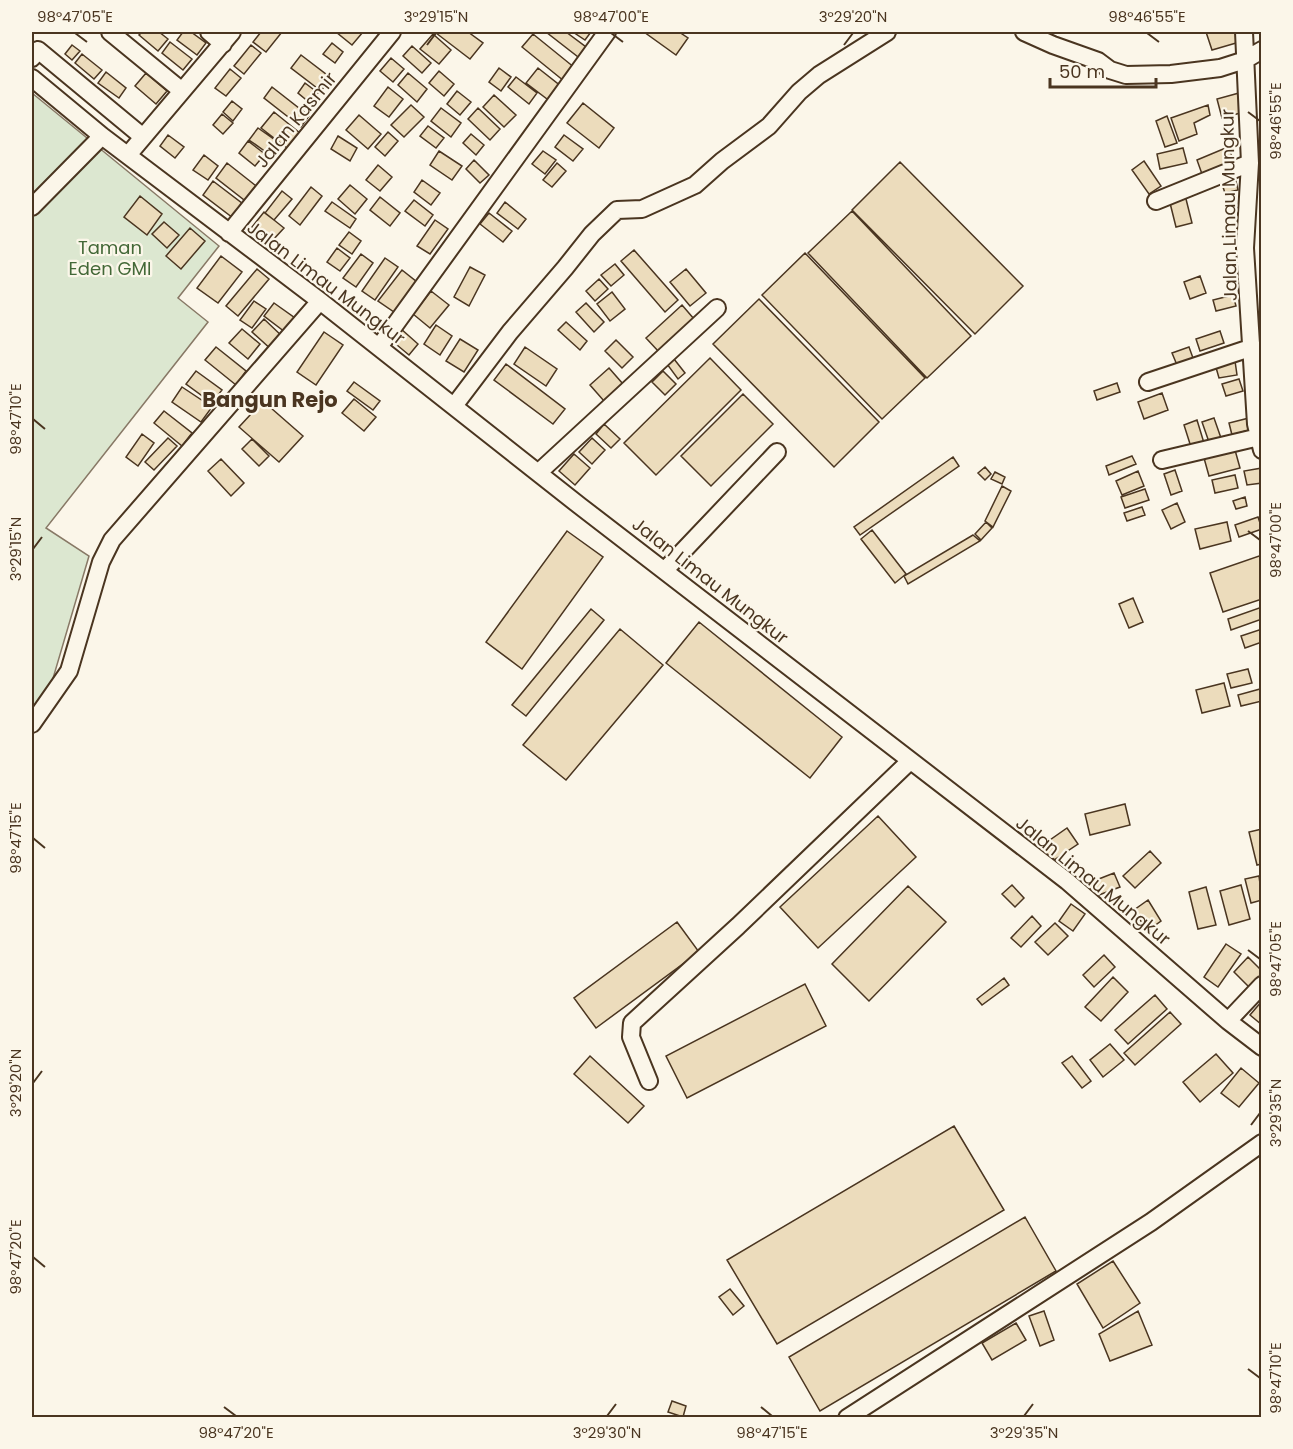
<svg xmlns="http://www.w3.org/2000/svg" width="1293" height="1449" viewBox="0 0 1293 1449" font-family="Poppins,sans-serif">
  <rect width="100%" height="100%" fill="#fbf6e9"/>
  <path fill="#dce7d0" stroke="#887966" stroke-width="1.5" d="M32 93 219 246 178 298 208 322 46 528 89 556 49 692 32 714Z"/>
  <path fill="#ecdcbc" stroke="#4a3520" stroke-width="1.5" d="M142 32H159L168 39 158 51 139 35Z
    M183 32H191L206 43 197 55 177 40Z
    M261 32H282L266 52 253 42Z
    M336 32H363L352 45Z
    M438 32H468L483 43 470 59 436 33Z
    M546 32H566L590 50 582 60Z
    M573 32H591L585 40Z
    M644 32H679L688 38 676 55Z
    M1206 32H1240L1243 41 1212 50Z
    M433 34 451 50 439 64 420 49Z
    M533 34 575 68 564 81 522 47Z
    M170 42 192 59 183 70 162 53Z
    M332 43 343 52 335 63 323 54Z
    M72 45 80 51 72 60 65 54Z
    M251 45 261 53 244 74 234 66Z
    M412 46 431 63 422 73 403 56Z
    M82 54 102 70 94 79 75 63Z
    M301 55 331 78 321 91 291 68Z
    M391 58 404 69 393 82 380 71Z
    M499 68 511 77 501 91 489 82Z
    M538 68 562 87 551 102 526 83Z
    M230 69 241 78 226 96 215 88Z
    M439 71 454 84 444 96 429 83Z
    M106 72 126 88 119 98 98 83Z
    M146 73 167 91 156 104 135 86Z
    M408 73 427 89 417 102 398 85Z
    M516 77 537 93 529 104 508 87Z
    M305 83 318 93 310 103 298 93Z
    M272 87 309 116 301 127 264 98Z
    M388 87 403 99 389 117 374 106Z
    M457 91 471 102 460 115 447 104Z
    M1239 93 1244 112 1222 118 1217 99Z
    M494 95 516 115 504 127 483 107Z
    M232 101 242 109 233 121 223 112Z
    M583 103 614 128 599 148 567 123Z
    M411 105 424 117 404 137 391 125Z
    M1208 105 1210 115 1194 123 1197 134 1179 141 1171 118Z
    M441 108 461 123 451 137 431 121Z
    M478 108 500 129 490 140 468 119Z
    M274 112 300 133 287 148 261 128Z
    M222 114 233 123 223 134 213 125Z
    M359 115 381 134 368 149 346 130Z
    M1167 116 1177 143 1165 147 1156 121Z
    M428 126 444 138 436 148 420 136Z
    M258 128 275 140 266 152 249 140Z
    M388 132 398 141 385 156 375 147Z
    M471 134 484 145 476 155 463 143Z
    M168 135 184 147 175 158 160 146Z
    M564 135 583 149 573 161 555 147Z
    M338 136 357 148 350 161 331 149Z
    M248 141 265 154 255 166 239 153Z
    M1228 147 1234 161 1202 174 1197 160Z
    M1183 148 1187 163 1160 169 1157 154Z
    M439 151 462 166 452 180 430 165Z
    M543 151 556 160 545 174 532 164Z
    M204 155 218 166 208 180 193 170Z
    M474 160 489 175 480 183 466 169Z
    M1144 161 1161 186 1149 194 1132 170Z
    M900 162 1023 286 975 334 852 210Z
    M227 163 260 189 248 203 216 178Z
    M557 163 566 171 552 187 543 180Z
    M378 165 392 177 380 191 366 180Z
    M1235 177 1238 190 1225 193 1221 181Z
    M422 180 440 193 431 205 414 192Z
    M213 181 247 207 237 221 203 195Z
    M350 185 367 199 355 214 338 199Z
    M311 187 322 196 300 225 289 216Z
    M282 191 292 199 274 220 265 213Z
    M1185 195 1192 223 1176 227 1169 199Z
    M140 196 162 214 147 235 124 217Z
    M380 197 400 213 390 226 370 210Z
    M414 200 433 215 425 226 405 211Z
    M332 202 356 219 350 228 325 211Z
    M505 202 526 219 518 229 497 213Z
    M852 211 971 336 927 378 808 253Z
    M264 212 284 228 272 241 252 227Z
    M489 213 512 231 503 242 480 224Z
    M435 220 448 229 430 254 417 246Z
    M164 222 179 235 167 248 152 234Z
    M190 228 205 241 181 269 166 256Z
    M349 232 361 241 352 254 339 245Z
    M337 248 350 258 340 271 327 262Z
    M634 250 678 300 665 312 621 261Z
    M805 253 925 378 882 419 762 295Z
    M361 254 373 263 356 287 343 278Z
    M221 256 242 272 218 303 197 288Z
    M385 258 398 267 375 300 362 291Z
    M615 264 624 275 611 286 601 275Z
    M470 267 485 275 469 306 454 297Z
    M257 269 269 279 238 316 226 306Z
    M686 269 706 293 690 306 670 282Z
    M402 270 417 282 394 312 378 301Z
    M1200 276 1206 293 1190 299 1184 282Z
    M599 279 608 289 595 301 586 291Z
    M431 291 449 305 430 328 413 314Z
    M612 292 625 309 610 321 597 304Z
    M1233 295 1236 306 1216 311 1213 300Z
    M759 299 879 422 834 467 713 344Z
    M254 301 266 309 252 328 240 320Z
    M274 303 295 318 285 332 264 316Z
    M586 303 604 322 594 332 576 312Z
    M682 305 694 319 659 352 646 338Z
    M264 319 284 338 273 351 252 332Z
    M566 322 587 341 580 350 558 330Z
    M436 325 452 336 440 355 424 344Z
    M400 328 418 344 409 355 391 340Z
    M242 329 260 344 248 359 229 343Z
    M1220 331 1224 343 1200 351 1196 339Z
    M324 332 343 345 316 385 297 372Z
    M460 339 478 350 464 372 446 361Z
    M616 340 633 357 622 368 605 351Z
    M216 347 246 371 236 385 205 360Z
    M525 347 557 369 546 386 514 364Z
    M1189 347 1193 358 1177 365 1172 353Z
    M710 358 741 390 656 475 624 443Z
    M674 359 685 373 678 379 667 364Z
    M1235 361 1237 375 1219 378 1215 364Z
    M506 364 565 409 553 424 494 380Z
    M609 368 623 384 604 401 590 385Z
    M196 371 222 390 212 403 186 384Z
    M663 371 676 384 665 395 652 382Z
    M1239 379 1243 391 1226 396 1222 384Z
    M354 382 380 401 373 410 347 391Z
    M1117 383 1120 392 1097 400 1094 391Z
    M182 387 212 407 201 422 172 402Z
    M1162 393 1168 410 1144 419 1138 402Z
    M743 394 773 424 711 486 681 456Z
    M354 399 376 417 364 431 342 413Z
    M263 401 303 436 279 462 239 427Z
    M164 411 192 433 182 446 154 423Z
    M1214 418 1221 438 1209 442 1202 422Z
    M1249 418 1252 429 1232 435 1229 423Z
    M1197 420 1204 443 1191 447 1184 425Z
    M604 424 620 439 611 448 596 434Z
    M142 434 154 443 138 466 126 457Z
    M168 438 177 446 154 470 145 462Z
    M592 438 605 450 592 464 579 452Z
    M252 439 269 456 259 466 242 449Z
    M1235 450 1240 468 1209 476 1204 458Z
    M574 454 590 468 575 485 559 471Z
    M1132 456 1136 464 1109 475 1106 466Z
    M953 457 959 466 860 535 854 527Z
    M221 459 244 483 231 496 208 471Z
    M985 467 991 474 985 480 978 473Z
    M1262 468V483L1247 485 1244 471Z
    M1175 470 1182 491 1171 495 1164 474Z
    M1138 471 1144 486 1122 495 1116 481Z
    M995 472 1005 477 1002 484 991 479Z
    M1235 475 1238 488 1215 493 1212 480Z
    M1002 486 1011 491 993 527 985 521Z
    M1145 489 1149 500 1125 508 1121 497Z
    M1245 497 1247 506 1236 509 1233 501Z
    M1177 503 1185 522 1171 529 1162 510Z
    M1142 507 1145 515 1127 521 1124 513Z
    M1258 517 1262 529 1239 537 1235 525Z
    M986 522 992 528 981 540 975 534Z
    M1227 522 1231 541 1200 549 1195 529Z
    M872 530 906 574 895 583 861 539Z
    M567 531 603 557 522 669 486 642Z
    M973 535 980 541 908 584 904 576Z
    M1262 555V599L1223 612 1210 573Z
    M1133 598 1143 622 1129 628 1119 604Z
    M1262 607V619L1231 630 1228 619Z
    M591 609 604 620 526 716 512 705Z
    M699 622 842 737 810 778 666 663Z
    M620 629 663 665 566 780 523 745Z
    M1262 629V642L1245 648 1241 636Z
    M1248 669 1252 683 1231 688 1227 674Z
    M1224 683 1230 706 1202 713 1196 690Z
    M1260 689 1262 701 1241 706 1238 695Z
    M1125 804 1130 825 1090 835 1085 814Z
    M878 816 916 857 818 948 780 907Z
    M1067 828 1078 844 1051 862 1040 847Z
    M1262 829V864L1257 865 1249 832Z
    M1150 851 1161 863 1135 888 1123 876Z
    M1114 873 1120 887 1091 898 1086 884Z
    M1259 876 1262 900 1251 903 1245 879Z
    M1012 885 1024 898 1015 907 1002 894Z
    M1241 885 1250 919 1229 925 1220 891Z
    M908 886 946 922 869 1001 832 964Z
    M1206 887 1216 925 1198 929 1189 892Z
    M1148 900 1161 921 1147 931 1134 910Z
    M1071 904 1085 914 1073 931 1059 921Z
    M1032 916 1041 926 1021 947 1011 938Z
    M677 922 699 952 596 1028 574 998Z
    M1055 923 1068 936 1048 955 1035 942Z
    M1226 944 1241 954 1218 987 1204 977Z
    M1104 955 1115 967 1094 987 1083 975Z
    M1248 957 1262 971V977L1250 988 1234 972Z
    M1113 977 1128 992 1101 1021 1085 1007Z
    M1004 978 1009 985 982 1005 977 999Z
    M805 984 826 1026 687 1098 666 1056Z
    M1155 995 1167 1009 1128 1044 1115 1030Z
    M1262 1001V1025L1250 1015Z
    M1170 1012 1181 1024 1135 1065 1124 1053Z
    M1110 1044 1124 1060 1103 1077 1090 1060Z
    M1216 1054 1233 1073 1200 1102 1183 1082Z
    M590 1056 644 1106 628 1123 574 1074Z
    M1072 1056 1091 1081 1082 1088 1062 1063Z
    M1241 1068 1259 1083 1239 1107 1221 1093Z
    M954 1126 1004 1210 777 1344 727 1260Z
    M1025 1217 1056 1271 820 1411 789 1357Z
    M1113 1261 1140 1303 1103 1328 1077 1284Z
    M730 1289 744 1306 733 1315 719 1297Z
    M1044 1311 1054 1340 1040 1346 1029 1316Z
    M1138 1311 1152 1345 1110 1361 1099 1334Z
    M1016 1323 1026 1340 992 1360 982 1343Z
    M672 1401 686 1406 683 1417 668 1412Z"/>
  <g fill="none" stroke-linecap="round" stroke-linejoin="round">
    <defs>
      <path id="minor" d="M110 32 182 91
        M209 32 223 44
        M1024 32 1053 45 1098 61 1110 70 1126 75 1171 74 1220 68 1245 60 1262 50
        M1244 32 1250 163 1245 248 1256 424 1262 450
        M32 58 38 50 143 137
        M32 78 102 136 320 301 580 506 1067 881 1228 1021 1262 1047
        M128 155 232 32
        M1156 201 1250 163
        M32 207 102 136
        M229 233 392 32
        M379 347 607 32
        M1148 382 1253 347
        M454 406 510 332 565 268 592 234 617 210 642 209 695 185 722 161 769 126 799 92 819 75 887 32
        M1162 460 1259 437
        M538 473 717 308
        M665 570 777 452
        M32 724 69 671 101 562 112 540 320 301
        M1228 1021 1262 985
        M649 1081 631 1037 632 1023 738 926 910 761
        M847 1418 1151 1222 1262 1143"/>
    </defs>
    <use href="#minor" stroke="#4a3520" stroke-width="20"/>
    <use href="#minor" stroke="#fbf6e9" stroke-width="16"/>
  </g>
  <path fill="none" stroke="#4a3520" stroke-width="2" d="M75 33 87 42M611 33 623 42M1147 33 1159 42M427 45 436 33M844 45 853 33M1248 112 1260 121M33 419 45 429M1248 531 1260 540M33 549 42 537M33 838 45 848M1248 950 1260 959M33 1083 42 1071M1251 1125 1260 1113M33 1257 45 1267M1248 1369 1260 1378M224 1407 236 1416M761 1407 772 1416M607 1416 616 1404M1024 1416 1033 1404"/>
  <g text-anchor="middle" stroke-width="4.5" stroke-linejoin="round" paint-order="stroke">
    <g font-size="18" fill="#4a3520" stroke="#fbf6e9">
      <text transform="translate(296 120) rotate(-51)" y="6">Jalan Kasmir</text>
      <text transform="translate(1229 205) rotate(-91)" y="6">Jalan Limau Mungkur</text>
      <text transform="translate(326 283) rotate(37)" y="6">Jalan Limau Mungkur</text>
      <text transform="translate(710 581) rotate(38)" y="6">Jalan Limau Mungkur</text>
      <text transform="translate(1093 881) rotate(39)" y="6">Jalan Limau Mungkur</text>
    </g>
    <g font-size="18" fill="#436837" stroke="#fbf6e9">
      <text x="110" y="254">Taman<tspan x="110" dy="21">Eden GMI</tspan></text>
    </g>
    <g font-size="21" font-weight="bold" fill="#4a3520" stroke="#fbf6e9">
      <text x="270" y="407">Bangun Rejo</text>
    </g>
  </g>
  <rect width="1293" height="1449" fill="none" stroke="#fbf6e9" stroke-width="66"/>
  <path d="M1050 78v9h106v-9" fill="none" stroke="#4a3520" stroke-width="3"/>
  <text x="1059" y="78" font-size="18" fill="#4a3520" stroke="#fbf6e9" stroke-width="4.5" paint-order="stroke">50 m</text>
  <rect x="33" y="33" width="1227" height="1383" fill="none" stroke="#4a3520" stroke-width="2"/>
  <g font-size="15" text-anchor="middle" fill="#4a3520">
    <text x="75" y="22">98°47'05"E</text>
    <text x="436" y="22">3°29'15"N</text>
    <text x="611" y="22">98°47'00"E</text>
    <text x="853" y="22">3°29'20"N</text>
    <text x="1147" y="22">98°46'55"E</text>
    <text transform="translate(1276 121) rotate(-90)" y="5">98°46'55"E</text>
    <text transform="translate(16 419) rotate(-90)" y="5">98°47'10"E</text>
    <text transform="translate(1276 540) rotate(-90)" y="5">98°47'00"E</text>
    <text transform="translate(16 549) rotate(-90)" y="5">3°29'15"N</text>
    <text transform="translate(16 838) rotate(-90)" y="5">98°47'15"E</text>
    <text transform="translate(1276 959) rotate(-90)" y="5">98°47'05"E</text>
    <text transform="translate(16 1083) rotate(-90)" y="5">3°29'20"N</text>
    <text transform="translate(1276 1113) rotate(-90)" y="5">3°29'35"N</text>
    <text transform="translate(16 1257) rotate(-90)" y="5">98°47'20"E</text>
    <text transform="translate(1276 1378) rotate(-90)" y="5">98°47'10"E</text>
    <text x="236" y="1438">98°47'20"E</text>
    <text x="607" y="1438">3°29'30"N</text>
    <text x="772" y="1438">98°47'15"E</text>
    <text x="1024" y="1438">3°29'35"N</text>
  </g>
</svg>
